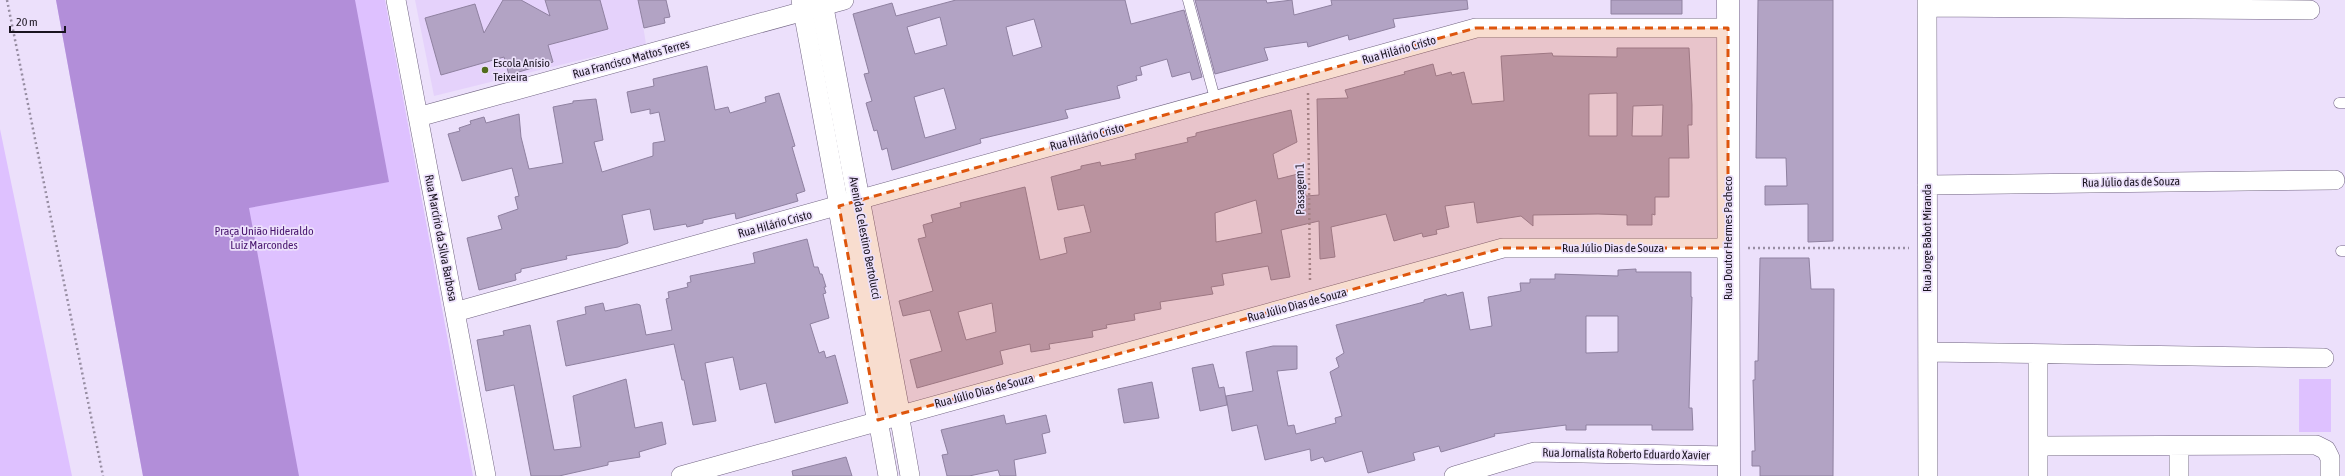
<svg xmlns="http://www.w3.org/2000/svg" width="2345" height="476" viewBox="0 0 2345 476" font-family="'Asap Condensed',sans-serif">
  <rect width="100%" height="100%" fill="#ece0fb"/>
  <path fill="#e5d2fb" d="M415 0H639L646 44 434 96Z"/>
  <path fill="#dec1ff" d="M56 0H385L473 476H143Z
    M0 129 72 476H0Z
    M2299 379H2331V432H2299Z"/>
  <path fill="#b28ed9" d="M56 0H355L389 182 249 208 299 476H143Z"/>
  <path fill="#b2a3c4" stroke="#8f81a0" fill-rule="evenodd" d="M503 0H521L550 16 545 0H600L608 29 548 45 553 62 532 68 509 75 504 57 441 75 425 18 475 4 484 33Z
    M638 0H666L670 17 664 18 665 23 644 28Z
    M956 0H1125L1131 24 1184 10 1202 77 1192 80 1190 72 1172 77 1167 59 1140 67 1142 75 1136 76 1137 80 1117 86 1120 98 1065 110 1068 118 980 139 981 143 892 170 887 148 882 150 877 130 874 131 866 103 872 101 864 74 869 73 853 14 892 3 896 16ZM940 17 947 45 915 54 907 27ZM1034 19 1042 47 1013 56 1006 27ZM944 88 956 129 925 138 914 97Z
    M1195 0H1266L1267 3 1292 0 1294 15 1332 5 1331 0H1467L1468 9 1393 19 1395 27 1349 40 1348 35 1308 47 1307 42 1264 48 1268 60 1215 74Z
    M1611 0H1682V14H1611Z
    M1758 0H1833V241L1808 242V204L1765 205V186H1787L1786 158H1756Z
    M1617 48H1689L1692 105V125H1688L1689 158H1669V197H1655V215L1652 214V225H1627V215L1598 214 1533 215V226L1521 216 1477 223 1474 202 1445 206 1449 227 1436 230 1437 234 1423 237 1422 233 1394 241 1386 214 1331 227 1335 257 1320 259 1319 221 1281 230 1290 277 1271 280 1268 266 1222 274 1224 285 1211 287 1213 294 1160 302 1161 309 1134 314 1135 320 1106 325 1107 328 1092 331 1093 337 1049 344 1050 349 1031 352 1030 344 1000 351 1003 364 917 388 910 360 942 351 930 310 903 316 899 301 933 291 918 239 926 237 923 225 933 222 931 215 961 207 960 203 1025 187 1040 260 1067 253 1064 238 1091 232 1084 205 1058 210 1051 177 1081 169V166L1100 162 1101 166 1136 159 1135 154 1188 142 1187 138 1196 136V133L1291 110 1297 142 1273 154 1278 179 1302 173 1306 196 1319 195 1317 99 1348 98 1345 90 1405 74 1404 72 1433 64 1436 76 1451 72 1452 75 1464 72 1472 104 1504 101 1501 56 1552 53 1553 56 1617 57ZM1617 93V136H1589V94ZM1663 105 1662 136H1632L1633 106ZM1256 200 1262 233 1216 242 1215 213ZM992 303 996 332 966 340 958 312Z
    M707 66 715 110 728 107 730 113 766 102 765 97 779 93 795 146 792 147 805 191 796 194 798 201 736 219 735 213 703 220V223L687 227 686 224 654 230 650 209 622 215 628 243 618 247 566 256 567 259 521 269V272L515 274 516 280 479 290 467 238 502 229 498 216 518 209 515 197 519 196 512 168 462 181 448 134 460 131 459 128 471 124 470 121 484 117 486 123 519 114 521 137 529 169 563 163 553 107 573 103V101L596 99 603 140 594 142 602 172 653 156V143L665 141 659 112 650 114V109L631 113 627 92 654 86 653 79Z
    M807 239 814 267H818L820 274H822L826 287H824L826 293 823 294 829 318 810 324 819 353 824 351 826 358 835 355 848 403 775 423 766 383 740 390 733 357 705 363 716 421 693 425 684 380H682L674 344 566 366 557 321 586 314 585 307 603 303 605 311 637 304 640 305 646 335 672 330 666 299 669 298 668 292 688 287 687 283 691 282 690 276 755 263 753 253Z
    M1760 258H1809L1811 289H1834L1833 476H1760V466H1752V451H1755L1753 380H1755V361H1758Z
    M1636 269V272H1691V297H1692L1689 408H1692L1693 430H1652V425H1586V430H1566V425L1494 434 1495 436 1441 452 1439 446 1413 453 1415 460 1368 473 1362 451 1325 462 1323 457 1311 461 1310 449 1265 460 1257 425 1232 431 1226 396 1253 391 1246 352 1273 346H1297V369L1277 371 1288 426 1294 425 1296 434 1336 423 1335 418 1342 416 1330 372 1339 367 1336 358 1344 353 1336 325 1424 302V300L1446 294 1447 296 1463 292 1470 330 1492 326 1488 297 1521 291 1520 283H1530V279H1555V274L1618 276V270ZM1586 316H1618V352L1586 353Z
    M530 325 554 450 581 447 573 396 626 379 635 428 662 422 666 444 639 452 640 457 608 462V465L559 476H531L514 385 486 391 477 340 504 335 503 331Z
    M1213 364 1219 388 1224 387 1227 405 1200 411 1192 368Z
    M1152 382 1159 418 1124 423 1118 389Z
    M1004 415 1006 424 1046 415 1050 432 1042 434 1046 453 1014 460 1016 476H1000L998 470 969 476H947L942 455 948 454 941 430Z
    M846 457 852 476H793L792 471Z"/>
  <g fill="none" stroke-linecap="round" stroke-linejoin="round">
    <defs>
      <path id="lane" d="M1188 0 1216 102
        M2339 103H2345
        M2341 251H2345"/>
      <path id="street" d="M396 0 486 476
        M801 0 839 206
        M1927 0 1928 476
        M1927 7 2310 10
        M418 117 844 0
        M1927 185 2335 180
        M455 312 1476 28H1728
        M1928 352 2324 358
        M899 414 910 476
        M878 420 888 476
        M2038 446 2316 445 2326 450 2330 458V476
        M2179 446V476
        M681 476 1503 248H1728
        M1454 476 1534 452 1729 456
        M2038 476V354"/>
      <path id="secondary" d="M821 0 899 414
        M1728 0 1729 476
        M839 206 878 420"/>
    </defs>
    <use href="#lane" stroke="#716482" stroke-width="11"/>
    <use href="#street" stroke="#716482" stroke-width="20"/>
    <use href="#secondary" stroke="#716482" stroke-width="23"/>
    <path stroke="#978da2" stroke-width="2.5" stroke-dasharray="2 3" stroke-linecap="butt" d="M7 0 103 476
      M1308 93 1310 282
      M1748 248H1909"/>
    <use href="#lane" stroke="#fff" stroke-width="10"/>
    <use href="#street" stroke="#fff" stroke-width="19"/>
    <use href="#secondary" stroke="#fff" stroke-width="22"/>
  </g>
  <path fill="#de560d" fill-opacity="0.2" stroke="#de560d" stroke-width="3" stroke-dasharray="8 5" stroke-linejoin="round" d="M1476 28H1728V248H1503L878 420 839 206Z"/>
  <circle fill="#526c1d" stroke="#ece0fb" stroke-width="1.5" cx="485" cy="70" r="4"/>
  <g text-anchor="middle" stroke-width="3.5" stroke-linejoin="round" paint-order="stroke">
    <g font-size="12" fill="#1a1420" stroke="#ece0fb">
      <text transform="translate(1399 50) rotate(-16)" y="4">Rua Hilário Cristo</text>
      <text transform="translate(631 59) rotate(-15)" y="4">Rua Francisco Mattos Terres</text>
      <text transform="translate(1087 137) rotate(-15)" y="4">Rua Hilário Cristo</text>
      <text transform="translate(2131 182) rotate(-1)" y="4">Rua Júlio das de Souza</text>
      <text transform="translate(1300 189) rotate(-91)" y="4">Passagem 1</text>
      <text transform="translate(775 224) rotate(-15)" y="4">Rua Hilário Cristo</text>
      <text transform="translate(441 238) rotate(79)" y="4">Rua Marcírio da Silva Barbosa</text>
      <text transform="translate(865 238) rotate(79)" y="4">Avenida Celestino Bertolucci</text>
      <text transform="translate(1728 238) rotate(-90)" y="4">Rua Doutor Hermes Pacheco</text>
      <text transform="translate(1927 238) rotate(-90)" y="4">Rua Jorge Babot Miranda</text>
      <text x="1613" y="252">Rua Júlio Dias de Souza</text>
      <text transform="translate(1297 305) rotate(-15)" y="4">Rua Júlio Dias de Souza</text>
      <text transform="translate(984 391) rotate(-15)" y="4">Rua Júlio Dias de Souza</text>
      <text transform="translate(1626 454) rotate(1)" y="4">Rua Jornalista Roberto Eduardo Xavier</text>
    </g>
    <g font-size="12" fill="#1a1420" stroke="#ece0fb" text-anchor="start">
      <text x="493" y="67">Escola Anísio<tspan x="493" dy="14">Teixeira</tspan></text>
    </g>
    <g font-size="12" fill="#49166f" stroke="#ece0fb">
      <text x="264" y="235">Praça União Hideraldo<tspan x="264" dy="14">Luiz Marcondes</tspan></text>
    </g>
  </g>
  <path d="M10 26v6h55v-6" fill="none" stroke="#1a1420" stroke-width="2"/>
  <text x="16" y="26" font-size="12" fill="#1a1420" stroke="#ece0fb" stroke-width="3" paint-order="stroke">20 m</text>
</svg>
